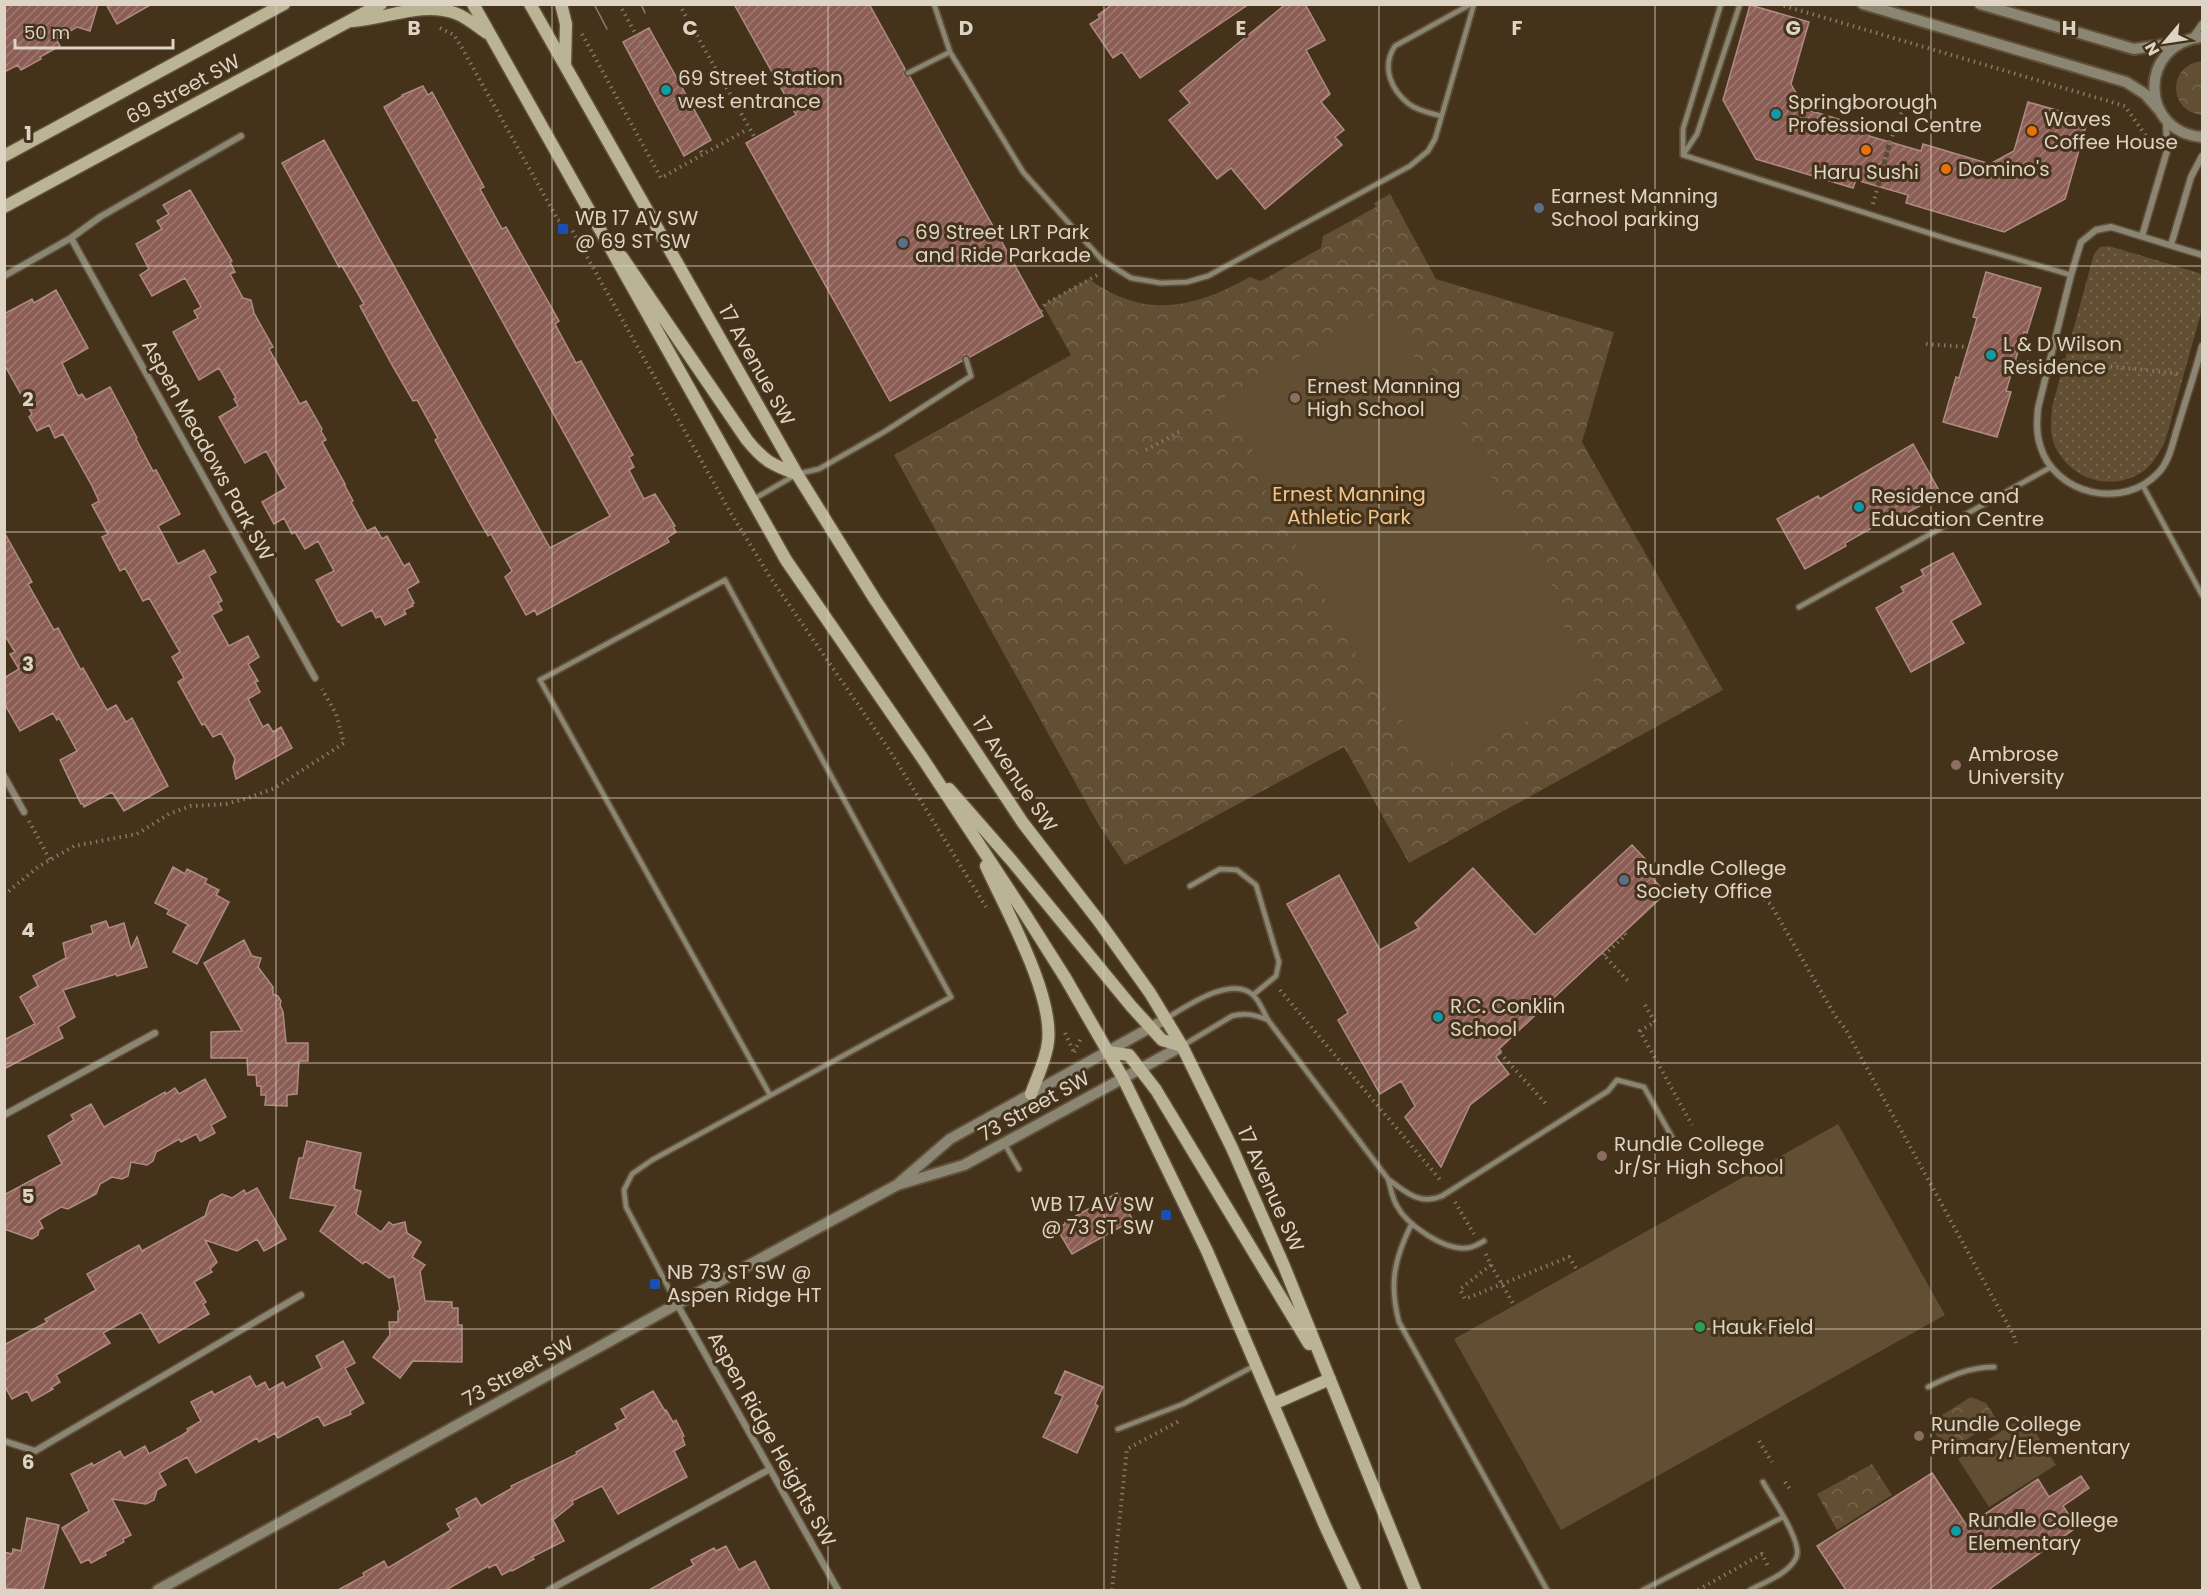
<svg xmlns="http://www.w3.org/2000/svg" width="2207" height="1595" viewBox="0 0 2207 1595" font-family="Poppins,sans-serif">
  <defs>
    <pattern id="grass-dots" width="8" height="8" patternUnits="userSpaceOnUse" patternTransform="scale(1.5)"><rect width="8" height="8" fill="#614e33"/><path d="M2 2h.1M6 6h.1" fill="none" stroke="#77674f" stroke-width="1.8" stroke-linecap="round"/></pattern>
    <pattern id="park-crowns" width="20" height="18" patternUnits="userSpaceOnUse" patternTransform="scale(1.5)"><rect width="20" height="18" fill="#614e33"/><path d="M2 6a3 3 0 1 1 6 0M12 15a3 3 0 1 1 6 0" fill="none" stroke="#77674f"/></pattern>
    <pattern id="building-hatch" width="6" height="6" patternUnits="userSpaceOnUse" patternTransform="scale(1.5)"><rect width="6" height="6" fill="#8b5d54"/><path d="M-1 1l2-2M0 6l6-6M5 7l2-2" fill="none" stroke="#a07b73"/></pattern>
  </defs>
  <rect width="100%" height="100%" fill="#44331a"/>
  <path fill="url(#grass-dots)" d="M2109 246 2199 273 2202 275V309L2165 442C2158 454 2152 467 2139 474 2109 491 2071 479 2056 448 2049 435 2051 421 2052 407L2094 254 2100 247Z"/>
  <path fill="url(#park-crowns)" d="M2202 61V115C2168 112 2167 65 2202 61Z
    M1390 194 1436 279 1614 332 1582 442 1723 690 1409 863 1344 747 1125 865 1097 822 894 455 1071 355 1043 305 1089 279C1145 320 1194 308 1250 277L1261 281 1321 248 1323 236 1376 207 1374 203Z
    M1971 1397 1986 1403 1997 1420 1947 1452 1929 1423Z
    M1872 1464 1892 1495 1837 1530 1817 1494Z"/>
  <path fill="#614e33" d="M1387 308 1421 369 1430 365 1569 617 1561 622 1595 683 1432 773 1398 712 1390 716 1251 464 1258 460 1224 398Z
    M1838 1124 1945 1315 1561 1530 1454 1339Z
    M2025 1416 2056 1465 1989 1507 1958 1459Z"/>
  <path fill="url(#building-hatch)" stroke="#af8b84" stroke-width="1.5" d="M4 4H98L90 31 77 27 56 39 60 46 40 57 41 59 21 70 18 65 4 72Z
    M106 4H152L117 24Z
    M734 4H869L905 69 904 75 910 77 1043 316 970 357 964 355 962 361 890 401 746 143 796 115Z
    M1113 4H1249L1140 78 1122 52 1113 58 1090 24 1100 18 1098 15Z
    M1286 4H1305L1325 40 1306 50 1330 94 1321 102 1344 130 1335 137 1342 145 1265 209 1231 168 1217 179 1169 120 1190 103 1180 91Z
    M1750 5 1809 22 1791 84 1805 109 1871 129 1869 136 1921 151 1923 144 1990 164 2014 151 2028 102 2088 119 2065 199 2004 232 1906 203 1908 195 1856 180 1853 188 1756 159 1723 100Z
    M649 28 711 140 684 156 623 42Z
    M423 86 428 95 432 92 484 187 480 189 502 229 506 227 559 321 555 324 576 363 581 361 633 455 629 457 634 467 629 470 644 499 655 494 675 526 673 527 676 532 667 538 669 542 537 615 535 610 526 615 505 577 512 571 491 534 488 536 467 499 435 440 438 438 417 400 413 401 392 365 360 306 364 304 342 266 339 267 282 163 324 140 550 548 610 516 384 107 403 96 402 95Z
    M190 190 232 261 230 262 235 272 230 274 243 298 251 300 254 313 273 347 269 349 300 404 306 401 322 429 321 431 326 440 322 442 345 484H344L353 501 351 502 367 531 375 527 382 539 387 536 404 566 409 563 419 582 407 589 414 603 412 604 413 606 404 610 406 614 385 625 380 616 376 618 372 610 342 626 339 621 338 622 316 580 334 571 318 541 305 549 295 532 292 534 284 518 274 524 262 502 286 488 266 451 245 463 219 417 238 406 234 399 236 398 219 368 199 380 173 332 198 318 194 311 201 307 185 278 152 296 140 275 149 269 136 244 162 229 157 221 169 214 163 205Z
    M1986 272 2041 288 2027 333 2024 332 2006 391 2011 392 1997 437 1943 422 1956 377 1959 378 1977 318 1973 317Z
    M56 290 88 348 62 363 78 396 82 394 86 400 110 387 137 438 136 439 153 471 156 470 180 514 158 526 178 564 204 550 216 572 209 576 222 601 218 603 222 610 212 615 229 646 248 636 259 657 248 664 258 681 255 682 260 692 248 699 263 727 268 724 273 732 281 727 292 748 236 779 233 767 235 759 221 733 213 737 205 724 202 725 178 682 184 678 172 657 180 652 149 598 143 601 125 568 120 571 102 537 108 534 92 505 99 501 92 486 63 434 55 438 49 425 37 431 29 417 32 414 4 364V314L32 299 34 303Z
    M1913 444 1941 494 1900 517 1898 513 1845 543 1846 546 1805 569 1777 519 1818 496 1820 499Z
    M4 532 32 582 28 584 54 630 58 628 81 670 83 668 107 710 116 705 126 722 132 718 168 786 124 811 112 792 84 807 83 804H81L60 760 77 751 59 718 57 720 53 713 20 731 4 703V678L19 669 10 654 15 652 4 634Z
    M1953 553 1981 604 1951 621 1964 643 1911 672 1876 608 1904 592 1901 587 1924 575 1921 570Z
    M1632 845 1649 863 1643 868 1666 893 1499 1049 1501 1051 1496 1057 1509 1074 1470 1105 1441 1167 1405 1117 1415 1106 1401 1081 1380 1094 1338 1020 1348 1013 1287 904 1339 875 1380 950 1419 928 1415 923 1473 868 1535 935Z
    M173 867 185 874 187 869 207 879 205 883 219 890 216 895 229 902 197 964 173 952 186 927 189 925 167 914 169 910 155 903Z
    M106 921 109 928 124 923 131 949 137 937 147 967 117 976 116 974 63 990 75 1017 58 1027 63 1038 4 1069V1040L35 1024 20 997 38 986 33 976 66 958 63 943 93 933 91 926Z
    M244 940 252 956 261 958 258 967 273 987V994L278 996 281 1001 280 1005 283 1012 286 1043H308V1061H299L297 1094 287 1095V1106L265 1105 266 1095H261V1086H257L256 1075H248L247 1058H211V1032L242 1031 204 963Z
    M205 1079 226 1117 211 1125 215 1133 200 1141 196 1134 181 1142 179 1139 156 1152 153 1161 147 1165 131 1162 128 1176 122 1179 112 1177 100 1184 96 1194 68 1209 61 1207 39 1220 43 1228 39 1230 38 1235 32 1239 4 1229V1195L62 1164 48 1136 74 1120 71 1115 91 1104 104 1127 165 1092 166 1094 175 1088 179 1094Z
    M307 1141 361 1153 354 1189 361 1191 356 1214 381 1232 389 1222 393 1225 405 1222 407 1233 421 1242 412 1257 425 1265 420 1271 425 1301 452 1302V1308H458V1325H462V1362L413 1361 400 1378 373 1357 390 1335 389 1322H398V1311H400L394 1276 389 1278 365 1261 363 1264 320 1231 336 1206 290 1198 299 1158H303Z
    M257 1188 286 1239 264 1251 257 1239 237 1251 205 1240 217 1262 210 1269 212 1272 194 1282 206 1302 203 1304 209 1314 159 1343 141 1312 103 1333 110 1343 56 1375 60 1382 51 1388 53 1389 32 1401 27 1391 12 1399 4 1385V1345L47 1322 45 1319 96 1290 87 1274 139 1245 142 1251 205 1216 210 1201 222 1194 232 1198 244 1190 246 1194Z
    M1117 1193 1133 1220 1072 1254 1057 1229 1065 1224V1222Z
    M343 1341 355 1363 345 1368 364 1403 350 1411 351 1414 324 1426 318 1416 278 1438 275 1433 259 1442 257 1438 196 1473 187 1457 159 1473 166 1485 157 1490 154 1500 146 1504 112 1499 131 1535 123 1539 124 1542 105 1552 106 1555 91 1563 89 1559 81 1563 62 1528 89 1511 71 1474 92 1463 93 1466 120 1451 124 1458 145 1446 149 1454 179 1437 188 1431 187 1429 201 1421 191 1402 212 1391 214 1395 250 1376 256 1387 265 1382 269 1390 283 1382 286 1388 322 1368 316 1356Z
    M1065 1371 1103 1387 1095 1404 1098 1406 1077 1453 1043 1437 1063 1396 1055 1393Z
    M653 1391 665 1411 666 1410 673 1422 676 1420 684 1436 682 1437 685 1445 674 1451 687 1477 618 1514 602 1486 572 1501 573 1504 553 1520 564 1541 532 1557 534 1559 512 1571 511 1570 502 1575 496 1564 489 1568 488 1566 446 1590H338L364 1576 363 1573 384 1561 388 1568 451 1530 447 1524 460 1517 456 1509 476 1498 481 1506 512 1488 511 1486 577 1454 576 1452 618 1429 615 1424 626 1418 621 1409Z
    M1932 1473 1967 1526 2038 1479 2049 1497 2081 1476 2089 1488 2063 1506 2077 1527 1988 1590H1846L1817 1546Z
    M27 1518 59 1525 43 1590H22L4 1588V1552L12 1554 13 1549 21 1551Z
    M726 1546 739 1570 755 1561 770 1590H649L694 1565 691 1560 714 1548 716 1551Z"/>
  <g fill="none" stroke-linecap="round" stroke-linejoin="round">
    <path stroke="#5b4b34" stroke-width="5" stroke-dasharray="5 2.5" stroke-linecap="butt" d="M1878 186 1890 142"/>
    <defs>
      <path id="service" d="M934 4 950 52 1023 172 1102 260 1131 278 1161 283 1187 282 1208 276 1410 166 1428 151 1435 139 1474 4
        M908 73 950 52
        M1441 116C1431 113 1418 111 1409 104 1391 90 1381 67 1395 46L1471 4
        M1683 155 1954 241 2071 275
        M1683 155 1697 134 1740 4
        M1683 155V129L1721 4
        M2143 486 2202 595
        M754 499 797 474 819 469 884 432 971 376 966 359
        M1799 607 2051 467
        M1190 886 1220 869 1237 870 1256 885 1279 962 1276 976 1253 995
        M1167 1018C1187 1006 1233 974 1254 996 1260 1002 1264 1013 1268 1020L1388 1179C1404 1191 1420 1206 1442 1196L1608 1091 1617 1080 1644 1087 1672 1137
        M1182 1046 1232 1016C1246 1012 1255 1015 1268 1020
        M1004 1143 1019 1169
        M1388 1179C1391 1188 1392 1198 1397 1206 1407 1225 1444 1250 1466 1248 1473 1248 1478 1244 1484 1241
        M1411 1225C1394 1260 1389 1284 1399 1322L1547 1590
        M677 1304 626 1207 624 1190 632 1174 652 1160 951 997 725 580 540 680 770 1095
        M1928 1387C1950 1376 1970 1367 1994 1367
        M1118 1429 1183 1404 1254 1366
        M1643 1590 1783 1517
        M1750 1590C1765 1582 1788 1574 1796 1558 1804 1543 1771 1497 1763 1482"/>
      <path id="minor" d="M2192 38 2202 24
        M2142 236 2167 151 2166 120
        M71 238 315 678
        M2171 245 2191 177 2202 156
        M2202 255 2111 227 2096 230 2081 242 2071 275 2038 408C2037 420 2036 433 2040 445 2054 495 2124 511 2159 472 2170 460 2173 441 2178 426 2186 399 2195 373 2202 346
        M4 276 71 238 100 217 241 136
        M4 776 24 812
        M4 1115 155 1033
        M677 1304 838 1590
        M4 1441 35 1451 301 1295
        M549 1590 770 1469"/>
      <path id="tertiary" d="M1863 4 2126 82 2145 94 2160 111
        M1980 4 2134 49 2181 42
        M2202 37C2138 44 2139 132 2202 137
        M899 1183 950 1139 1166 1019
        M158 1590 677 1304 897 1185 964 1165 1182 1046"/>
      <path id="secondary" d="M473 4 786 560 923 759 1025 914 1066 979 1123 1078 1207 1251 1326 1528 1355 1590
        M530 4 797 474 874 598 1023 823 1098 920 1150 993 1182 1046 1232 1148 1284 1266 1415 1590
        M561 4 566 24 565 64
        M353 21C385 19 423 1 455 13 466 17 477 26 487 33
        M4 156 284 4
        M4 207 381 4
        M622 257 747 440C764 461 772 465 797 474
        M949 789 1012 861 1131 1006 1162 1040 1182 1046
        M986 866C1006 910 1054 995 1048 1042 1046 1060 1037 1077 1031 1094
        M1108 1052 1129 1055 1156 1090 1309 1344
        M1273 1404 1330 1379"/>
    </defs>
    <use href="#service" stroke="#605039" stroke-width="8"/>
    <use href="#minor" stroke="#605039" stroke-width="9"/>
    <use href="#tertiary" stroke="#605039" stroke-width="14"/>
    <use href="#secondary" stroke="#605039" stroke-width="15"/>
    <path stroke="#867863" stroke-width="4" stroke-dasharray="1.5 4.5" stroke-linecap="butt" d="M619 4 703 155
      M679 4 755 138
      M1778 4 2125 106 2153 146
      M440 28 454 35 462 48 558 220 572 230 729 510 770 577 890 751 986 907
      M582 34 661 178 748 129
      M1890 142 1905 103
      M1873 204 1878 186
      M1041 311 1045 304 1101 273
      M1926 344 1968 347
      M2063 361 2181 374
      M2015 362H2038
      M1146 450 1179 432
      M29 821 50 860
      M4 895 38 867 74 846 137 834 169 814 191 806 226 804 248 798 275 788 344 743 336 714 322 689
      M1741 897C1753 893 1762 896 1771 905L1834 1014 1846 1030 2014 1336 2016 1343
      M1602 953 1628 981
      M1604 955 1626 935 1624 932
      M1280 990 1442 1182
      M1645 1005 1655 1022 1640 1031 1692 1125
      M1065 1033 1074 1052
      M1074 1052 1081 1038
      M1500 1053 1548 1106
      M1455 1202 1474 1234
      M1486 1254 1491 1265 1460 1289 1465 1299 1569 1257 1577 1270
      M1491 1265 1514 1305
      M1759 1441 1772 1462
      M1785 1482 1792 1492
      M1112 1590 1127 1449 1181 1420
      M1698 1590 1762 1554 1769 1568"/>
    <use href="#service" stroke="#8b8673" stroke-width="4.5"/>
    <use href="#minor" stroke="#8b8673" stroke-width="6"/>
    <use href="#tertiary" stroke="#8b8673" stroke-width="10"/>
    <use href="#secondary" stroke="#bbb395" stroke-width="12"/>
    <path stroke="#8e806c" stroke-width="1.5" d="M594 4 607 29
      M641 4 645 13"/>
  </g>
  <path fill="none" stroke="#ded4c5" stroke-width="1.5" stroke-opacity="0.55" d="M276 4V1590M552 4V1590M828 4V1590M1104 4V1590M1379 4V1590M1655 4V1590M1931 4V1590M4 266H2202M4 532H2202M4 798H2202M4 1063H2202M4 1329H2202"/>
  <g fill="#0f9aa8" stroke="#44331a" stroke-width="2">
    <circle cx="666" cy="90" r="6"/>
    <circle cx="1776" cy="114" r="6"/>
    <circle cx="1991" cy="355" r="6"/>
    <circle cx="1859" cy="507" r="6"/>
    <circle cx="1438" cy="1017" r="6"/>
    <circle cx="1956" cy="1531" r="6"/>
  </g>
  <g fill="#e8710a" stroke="#44331a" stroke-width="2">
    <circle cx="2032" cy="131" r="6"/>
    <circle cx="1866" cy="150" r="6"/>
    <circle cx="1946" cy="169" r="6"/>
  </g>
  <g fill="#5c6f8a" stroke="#44331a" stroke-width="2">
    <circle cx="1539" cy="208" r="6"/>
    <circle cx="903" cy="243" r="6"/>
    <circle cx="1624" cy="880" r="6"/>
  </g>
  <g fill="#1a4fb4" stroke="#44331a" stroke-width="2">
    <rect x="557" y="223" width="12" height="12" rx="3"/>
    <rect x="1160" y="1209" width="12" height="12" rx="3"/>
    <rect x="649" y="1278" width="12" height="12" rx="3"/>
  </g>
  <g fill="#8d6e63" stroke="#44331a" stroke-width="2">
    <circle cx="1295" cy="398" r="6"/>
    <circle cx="1956" cy="765" r="6"/>
    <circle cx="1602" cy="1156" r="6"/>
    <circle cx="1919" cy="1436" r="6"/>
  </g>
  <circle fill="#2e9e5b" stroke="#44331a" stroke-width="2" cx="1700" cy="1327" r="6"/>
  <g text-anchor="middle" stroke-width="6" stroke-linejoin="round" paint-order="stroke">
    <g font-size="20" fill="#ded4c5" stroke="#44331a" text-anchor="start">
      <text x="678" y="85">69 Street Station<tspan x="678" dy="23">west entrance</tspan></text>
      <text x="1788" y="109">Springborough<tspan x="1788" dy="23">Professional Centre</tspan></text>
      <text x="2044" y="126">Waves<tspan x="2044" dy="23">Coffee House</tspan></text>
      <text x="1958" y="176">Domino's</text>
      <text x="1866" y="179" text-anchor="middle">Haru Sushi</text>
      <text x="1551" y="203">Earnest Manning<tspan x="1551" dy="23">School parking</tspan></text>
      <text x="575" y="225">WB 17 AV SW<tspan x="575" dy="23">@ 69 ST SW</tspan></text>
      <text x="915" y="239">69 Street LRT Park<tspan x="915" dy="23">and Ride Parkade</tspan></text>
      <text x="2003" y="351">L &amp; D Wilson<tspan x="2003" dy="23">Residence</tspan></text>
      <text x="1307" y="393">Ernest Manning<tspan x="1307" dy="23">High School</tspan></text>
      <text x="1871" y="503">Residence and<tspan x="1871" dy="23">Education Centre</tspan></text>
      <text x="1968" y="761">Ambrose<tspan x="1968" dy="23">University</tspan></text>
      <text x="1636" y="875">Rundle College<tspan x="1636" dy="23">Society Office</tspan></text>
      <text x="1450" y="1013">R.C. Conklin<tspan x="1450" dy="23">School</tspan></text>
      <text x="1614" y="1151">Rundle College<tspan x="1614" dy="23">Jr/Sr High School</tspan></text>
      <text x="1154" y="1211" text-anchor="end">WB 17 AV SW<tspan x="1154" dy="23">@ 73 ST SW</tspan></text>
      <text x="667" y="1279">NB 73 ST SW @<tspan x="667" dy="23">Aspen Ridge HT</tspan></text>
      <text x="1712" y="1334">Hauk Field</text>
      <text x="1931" y="1431">Rundle College<tspan x="1931" dy="23">Primary/Elementary</tspan></text>
      <text x="1968" y="1527">Rundle College<tspan x="1968" dy="23">Elementary</tspan></text>
    </g>
    <g font-size="20" fill="#ded4c5" stroke="#44331a">
      <text transform="translate(183 89) rotate(-28)" y="7">69 Street SW</text>
      <text transform="translate(757 365) rotate(61)" y="7">17 Avenue SW</text>
      <text transform="translate(208 450) rotate(61)" y="7">Aspen Meadows Park SW</text>
      <text transform="translate(1015 774) rotate(56)" y="7">17 Avenue SW</text>
      <text transform="translate(1034 1106) rotate(-29)" y="7">73 Street SW</text>
      <text transform="translate(1271 1189) rotate(66)" y="7">17 Avenue SW</text>
      <text transform="translate(518 1371) rotate(-29)" y="7">73 Street SW</text>
      <text transform="translate(772 1439) rotate(61)" y="7">Aspen Ridge Heights SW</text>
    </g>
    <g font-size="20" fill="#f2c68a" stroke="#44331a">
      <text x="1349" y="501">Ernest Manning<tspan x="1349" dy="23">Athletic Park</tspan></text>
    </g>
  </g>
  <g font-size="20" text-anchor="middle" font-weight="bold" fill="#ded4c5" stroke="#44331a" stroke-width="6" stroke-linejoin="round" paint-order="stroke">
    <text x="414" y="35">B</text>
    <text x="690" y="35">C</text>
    <text x="966" y="35">D</text>
    <text x="1241" y="35">E</text>
    <text x="1517" y="35">F</text>
    <text x="1793" y="35">G</text>
    <text x="2069" y="35">H</text>
    <text x="28" y="140">1</text>
    <text x="28" y="406">2</text>
    <text x="28" y="671">3</text>
    <text x="28" y="937">4</text>
    <text x="28" y="1203">5</text>
    <text x="28" y="1469">6</text>
  </g>
  <rect width="2207" height="1595" fill="none" stroke="#ded4c5" stroke-width="12"/>
  <g transform="translate(2165 42) rotate(241)" stroke="#44331a" stroke-width="4.5" paint-order="stroke">
  <path d="M0-4.5L10 22L0 15L-10 22Z" fill="#ded4c5"/>
  <text y="-9" font-size="16" font-weight="bold" text-anchor="middle" fill="#ded4c5">N</text>
  </g>
  <path d="M15 39v9h158v-9" fill="none" stroke="#ded4c5" stroke-width="3"/>
  <text x="24" y="39" font-size="18" fill="#ded4c5" stroke="#44331a" stroke-width="4.5" paint-order="stroke">50 m</text>
</svg>
